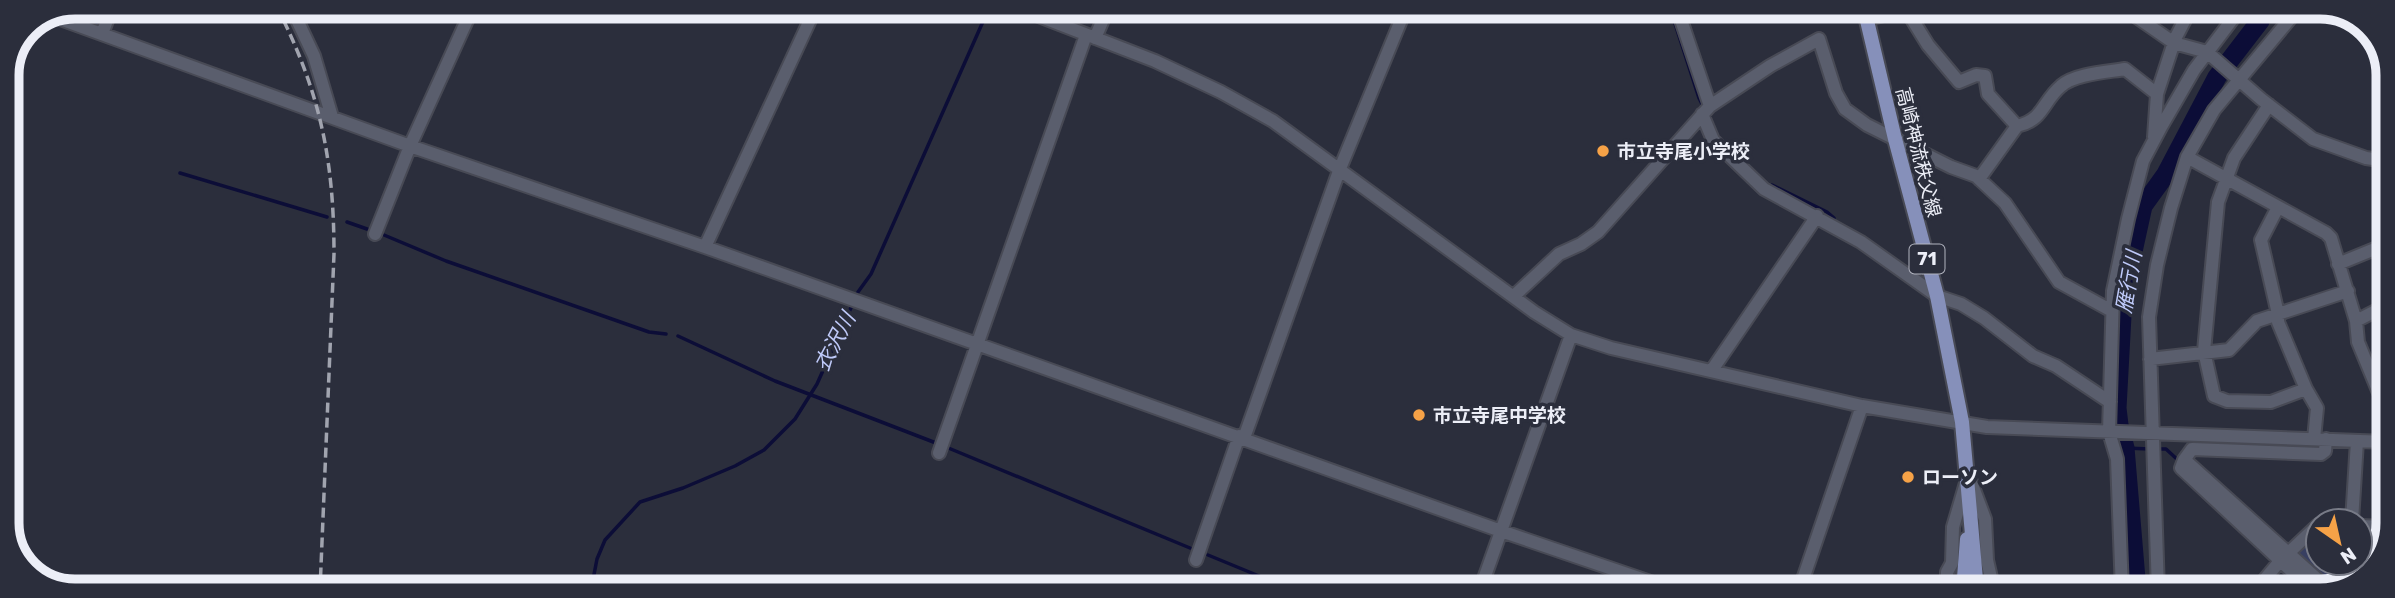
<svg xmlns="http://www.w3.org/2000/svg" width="2395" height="598" viewBox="0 0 2395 598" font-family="Rubik,'Noto Sans JP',sans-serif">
  <rect width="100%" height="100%" fill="#2b2e3c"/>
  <path fill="#383f61" d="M75 7H109L102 27 58 14Z
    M2318 532V563H2360V533H2387V537L2364 574 2331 587 2298 558V552Z"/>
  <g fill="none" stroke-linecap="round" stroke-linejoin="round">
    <path stroke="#0c0d37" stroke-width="3.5" d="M1670 8 1699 98 1704 108
      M180 173 327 217
      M1772 185 1827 212 1834 218
      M347 222 367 229
      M384 235 446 261 649 332 666 334
      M678 336 775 381 936 443
      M946 447 1190 548
      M2125 448 2150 449
      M2158 449H2166L2180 462
      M1208 555 1259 576
      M591 590 597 559 605 540 640 502 683 488 735 466 764 450 795 419 817 384 858 292 871 274 989 8"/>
    <path stroke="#0c0d37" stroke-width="19" d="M2137 591 2125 448 2119 425 2117 408 2123 297 2143 206 2166 174 2217 77 2260 21 2265 8"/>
    <defs>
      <path id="minor" d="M291 7 314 56 332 117
        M1018 8 1155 61 1221 92 1273 121 1534 312 1571 335 1611 348 1862 406 1987 427 2387 442
        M1677 8 1710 106
        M2127 8 2128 11 2174 43 2207 52 2261 99 2313 139 2366 158 2387 161
        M1907 11 1928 45 1959 82 1976 75 1985 76 1988 94 2017 126
        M52 16 410 146 705 247 1501 531 1677 591
        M1867 19 1914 8
        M102 34 112 7
        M1095 38 1108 8
        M2269 105 2234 158 2218 202 2204 351 2214 396 2227 401 2271 402 2306 389 2278 322V314L2261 240 2278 207
        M1702 114 1713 140 1764 189 1861 242 1937 296 1961 304 1984 318 2033 356 2056 366 2110 402
        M2154 137 2157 94 2175 39 2191 8
        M2187 157 2326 233 2331 238 2356 321 2358 342 2382 400V442
        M1979 179 2017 126C2044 120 2042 102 2061 86 2074 74 2107 72 2125 69L2157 94
        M375 234 410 146 473 7
        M705 247 816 7
        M2338 264 2387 244
        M1514 296 1559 254 1581 244 1598 232 1710 106 1770 66 1819 39 1836 93 1845 109 1867 125 1951 167 1976 176 2005 203 2059 282 2112 311
        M2356 321 2387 305
        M2150 359 2229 350 2257 321 2348 291
        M1712 370 1817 216
        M2306 389 2317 408 2314 439
        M1244 438 1339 171 1406 8
        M939 453 1086 35
        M2187 462 2327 588
        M1970 479 1985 519 1987 560 1994 591
        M2352 521 2357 441
        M2360 526 2387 527
        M1196 560 1239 436
        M1480 590 1571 335
        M1799 591 1862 406
        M1947 591V572L1952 563 1953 527 1966 483
        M2122 591 2117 459 2109 432 2113 291 2128 219 2143 161 2161 127 2194 70 2241 8
        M2158 591 2149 317 2157 265 2171 208 2187 157 2214 110 2299 8
        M2255 591 2280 561 2318 525
        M2313 591 2181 468 2184 460 2192 449 2321 454 2325 451 2326 439"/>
      <path id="major" d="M1864 8 1895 139 1937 296 1962 422 1977 591
        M1963 591 1967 539"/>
    </defs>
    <use href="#minor" stroke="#484a55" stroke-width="16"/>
    <use href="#major" stroke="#484a55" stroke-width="18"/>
    <use href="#minor" stroke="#5a5e6d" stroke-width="12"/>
    <use href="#major" stroke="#8690ba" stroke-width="14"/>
    <path stroke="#a1a4af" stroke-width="3.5" stroke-dasharray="10 5" stroke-linecap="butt" d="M277 7C320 92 334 159 334 254L320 590"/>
  </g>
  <g fill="#f6a247" stroke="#2b2e3c" stroke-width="2.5">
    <circle cx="1603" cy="151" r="7"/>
    <circle cx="1419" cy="415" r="7"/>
    <circle cx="1908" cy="477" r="7"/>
  </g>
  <g text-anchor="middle" stroke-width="7" stroke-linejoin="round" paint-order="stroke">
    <rect fill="#2b2e3c" stroke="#b2b4bf" stroke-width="2" x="1909.5" y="244.5" width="35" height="29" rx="5"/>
    <g font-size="18" font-weight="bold" fill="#eceef7">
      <text x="1927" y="265">71</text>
    </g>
    <g font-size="19" font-weight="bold" fill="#eceef7" stroke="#2b2e3c" text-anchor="start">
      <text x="1617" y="158">市立寺尾小学校</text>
      <text x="1433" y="422">市立寺尾中学校</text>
      <text x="1922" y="484">ローソン</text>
    </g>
    <g font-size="19" fill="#eceef7" stroke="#2b2e3c">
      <text transform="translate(1919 152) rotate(76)" y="7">高崎神流秩父線</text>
    </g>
    <g font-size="21" font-style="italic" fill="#bfcaf9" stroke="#2b2e3c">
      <text transform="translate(2129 282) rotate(-80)" y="7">雁行川</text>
      <text transform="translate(835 342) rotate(-62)" y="7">衣沢川</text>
    </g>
  </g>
  <path d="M0 0H2395V598H0ZM75 19H2320A56 56 0 0 1 2376 75V523A56 56 0 0 1 2320 579H75A56 56 0 0 1 19 523V75A56 56 0 0 1 75 19Z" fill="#2b2e3c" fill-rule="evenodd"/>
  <path fill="none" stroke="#eceef7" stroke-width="9" d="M75 19H2320A56 56 0 0 1 2376 75V523A56 56 0 0 1 2320 579H75A56 56 0 0 1 19 523V75A56 56 0 0 1 75 19Z"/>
  <g transform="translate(2339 542) rotate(146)"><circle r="33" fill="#2b2e3c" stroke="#787b87" stroke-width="2"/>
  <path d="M0-5L12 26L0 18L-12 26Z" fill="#f6a247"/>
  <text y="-10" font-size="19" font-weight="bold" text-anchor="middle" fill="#eceef7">N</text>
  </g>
</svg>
